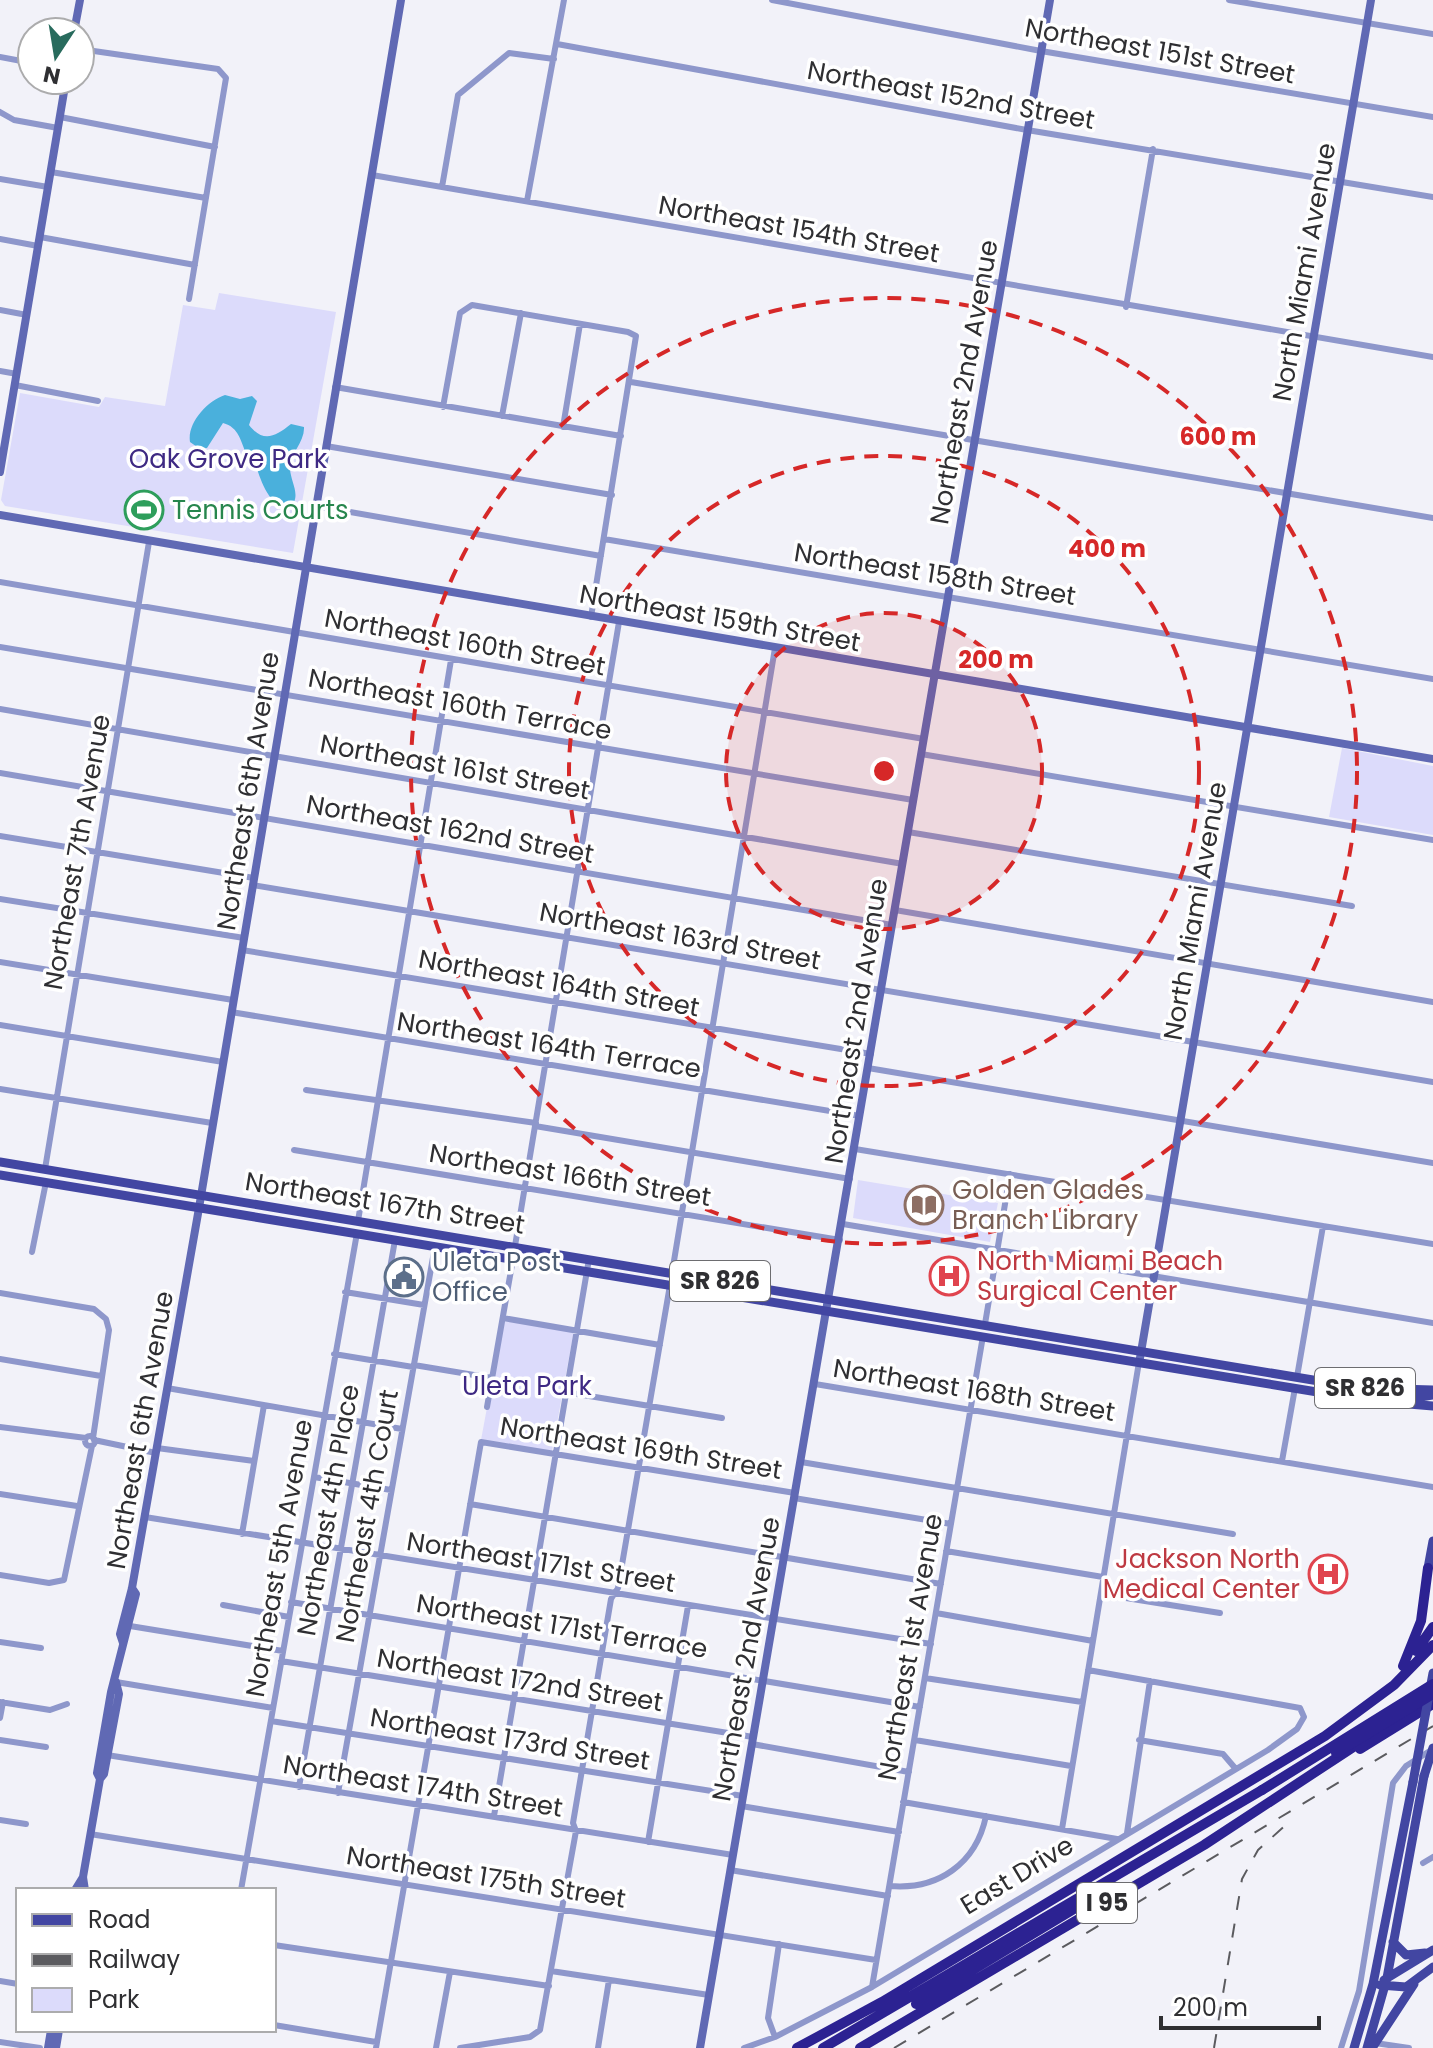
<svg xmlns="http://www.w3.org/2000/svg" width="1433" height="2048" viewBox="0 0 1433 2048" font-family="Poppins,sans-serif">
  <rect width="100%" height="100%" fill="#f2f2f9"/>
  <path fill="#dcdbfb" d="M219 293 336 312 293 553 5 506 1 500 20 393 99 407 105 397 165 406 183 305 215 310Z
    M1342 748 1433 766V835L1329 817Z
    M858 1180 998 1203 990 1242 853 1218Z
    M503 1321 574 1330 552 1451 481 1440Z"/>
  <path fill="#4ab0dc" d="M225 395 240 399 252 396 257 401 249 425C263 443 275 437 291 424L304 427C305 442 289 455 290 469 291 484 303 497 288 510 266 502 261 480 254 460L247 456C241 442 239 427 223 423L207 448 200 449 190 442C187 423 207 401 225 395Z"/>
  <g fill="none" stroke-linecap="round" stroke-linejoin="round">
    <path stroke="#8e97cb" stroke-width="6" d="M772 0 1041 51 1433 117
      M1229 0 1433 34
      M557 44 1027 130 1433 197
      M80 49 218 69 226 78 189 299
      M0 57 32 63
      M0 112 14 120 58 128
      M60 117 215 147
      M51 172 206 198
      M372 175 1433 357
      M0 179 48 187
      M442 187 458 95 509 53 554 59
      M527 201 564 0
      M40 237 195 265
      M0 239 38 246
      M1126 307 1153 149
      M0 310 27 315
      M0 371 17 374
      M631 382 1433 518
      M15 385 98 401
      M335 387 621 436
      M443 407 460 313 472 305 628 332 636 336 591 617
      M502 416 521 313
      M563 427 580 324
      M326 446 612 495
      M316 506 601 556
      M604 539 1433 679
      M0 582 924 739
      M0 647 913 800
      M0 709 903 864
      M921 754 1433 840
      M0 773 892 925
      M908 832 1352 906
      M0 836 254 878
      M253 885 1433 1082
      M0 899 244 938
      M895 910 1433 1002
      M242 950 871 1054
      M0 962 233 1000
      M231 1012 860 1116
      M0 1025 223 1062
      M868 1068 1433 1163
      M0 1089 212 1123
      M306 1090 536 1123
      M535 1126 850 1179
      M855 1149 1433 1244
      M294 1150 840 1240
      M45 1169 149 542
      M358 1221 451 660
      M843 1224 1433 1323
      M515 1246 619 622
      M32 1252 46 1182
      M672 1273 775 648
      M345 1292 424 1305
      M0 1293 94 1309 106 1319 109 1330 93 1438
      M503 1318 660 1345
      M985 1324 1010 1174
      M334 1354 413 1367
      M0 1359 101 1376
      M414 1365 492 1378
      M1297 1377 1323 1226
      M815 1384 1433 1487
      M167 1388 402 1429
      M565 1392 722 1418
      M487 1407 513 1259
      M0 1427 86 1438
      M85 1441a5 5 0 1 1 10 0a5 5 0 1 1-10 0Z
      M94 1440 156 1453
      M157 1448 254 1461
      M1282 1461 1295 1388
      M801 1462 1233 1534
      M314 1477 391 1490
      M0 1494 77 1506
      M794 1498 951 1524
      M470 1504 941 1584
      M145 1517 931 1644
      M242 1534 264 1405
      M946 1551 1103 1577
      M0 1575 49 1583 64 1580 92 1446
      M1101 1594 1220 1613
      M291 1602 920 1707
      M223 1605 289 1617
      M936 1613 1093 1641
      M130 1626 283 1651
      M0 1642 41 1648
      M281 1661 753 1737
      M925 1678 1082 1702
      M116 1682 273 1708
      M0 1702 50 1710 67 1704
      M0 1718 3 1702
      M271 1721 743 1796
      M0 1740 46 1747
      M915 1740 1071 1766
      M1139 1740 1223 1754 1235 1768
      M752 1744 909 1772
      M107 1755 733 1855
      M299 1787 395 1240
      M338 1793 435 1246
      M903 1802 1117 1839
      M741 1806 899 1832
      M494 1816 589 1259
      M0 1820 26 1824
      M1062 1829 1139 1362
      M1127 1833 1150 1681
      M90 1834 876 1960
      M648 1842 688 1606
      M1423 1863 1433 1857
      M730 1870 888 1896
      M890 1886C938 1890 976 1864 986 1816
      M241 1890 357 1233
      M274 1945 549 1986
      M551 1971 709 1995
      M0 1981 18 1984
      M872 1987 983 1336
      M274 2025 376 2042
      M775 2037 768 2018 779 1944
      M0 2042 40 2048
      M1375 2043 1409 2048
      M376 2048 481 1442 795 1493
      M436 2048 450 1972
      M460 2048 530 2037 540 2030 576 1831 573 1823 611 1599 618 1588 670 1285
      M598 2048 609 1980
      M744 2048 775 2037 872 1987 1268 1750 1297 1729 1304 1717 1300 1708 1088 1670
      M1341 2048 1359 1991 1393 1783 1406 1766 1433 1749"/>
    <path stroke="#6069b4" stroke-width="8" d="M74 32 80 0
      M0 472 66 80
      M0 515 1433 759
      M1140 1358 1371 0
      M123 1643 120 1634 132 1588 199 1208 401 0
      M100 1779 97 1773 111 1692 136 1594 132 1588
      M75 1890 83 1877
      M85 1890 83 1877 100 1779 104 1774 119 1694 116 1682
      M48 2048 51 2030
      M56 2048 59 2030
      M700 2048 1050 0"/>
    <path stroke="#4246a2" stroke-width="9" d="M0 1162 1361 1388 1433 1390
      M0 1175 1372 1401 1433 1406
      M1403 1400 1433 1395
      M1428 1568 1433 1541
      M1393 1942 1406 1955 1425 1953
      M1384 1980 1433 1950
      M1380 1985 1406 1987 1433 1967
      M1354 2048 1373 1984 1413 1782
      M1367 2048 1387 1978 1424 1776
      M1372 2048 1414 1984"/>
    <path stroke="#2c2292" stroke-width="10" d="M1416 1651 1433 1627
      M1403 1666 1421 1621 1428 1568
      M1360 1749 1433 1704
      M916 2004 1112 1886
      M797 2048 882 2002 1325 1736 1394 1685 1433 1645
      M823 2048 1262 1790
      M860 2048 1204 1845 1367 1738"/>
    <path stroke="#5b5b5f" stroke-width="2" stroke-dasharray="14 14" stroke-linecap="butt" d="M894 2048 1433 1726
      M1214 2048 1242 1879 1258 1850 1289 1822"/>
    <path stroke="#4246a2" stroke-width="9" d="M1424 1776 1433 1748
      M1413 1782 1433 1673"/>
    <path stroke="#2c2292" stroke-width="10" d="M1336 1753 1433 1694
      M1262 1790 1433 1684"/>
  </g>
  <circle cx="884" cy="771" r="158" fill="#d62828" fill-opacity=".12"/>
  <g fill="none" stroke="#d62828" stroke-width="4" stroke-dasharray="14 10">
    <circle cx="884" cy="771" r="158"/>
    <circle cx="884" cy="771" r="315"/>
    <circle cx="884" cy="771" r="473"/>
  </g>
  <defs>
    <symbol id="stadium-ring" viewBox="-11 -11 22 22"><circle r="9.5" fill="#fff" stroke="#2e9e5b" stroke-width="1.5"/><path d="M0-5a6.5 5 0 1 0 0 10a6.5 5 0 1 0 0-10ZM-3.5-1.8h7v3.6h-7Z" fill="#2e9e5b"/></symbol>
    <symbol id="library-ring" viewBox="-11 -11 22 22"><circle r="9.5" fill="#fff" stroke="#8d6e63" stroke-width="1.5"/><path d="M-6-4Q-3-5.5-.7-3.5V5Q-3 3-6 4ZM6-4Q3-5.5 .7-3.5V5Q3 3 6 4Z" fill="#8d6e63"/></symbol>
    <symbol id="hospital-ring" viewBox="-11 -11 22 22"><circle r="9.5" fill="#fff" stroke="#e0444e" stroke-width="1.5"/><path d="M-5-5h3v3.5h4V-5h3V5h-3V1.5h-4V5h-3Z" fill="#e0444e"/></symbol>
    <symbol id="civic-ring" viewBox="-11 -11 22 22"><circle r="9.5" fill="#fff" stroke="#5c6f8a" stroke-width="1.5"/><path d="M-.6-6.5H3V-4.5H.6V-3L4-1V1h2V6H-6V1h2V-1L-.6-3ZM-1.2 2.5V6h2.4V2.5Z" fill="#5c6f8a"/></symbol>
  </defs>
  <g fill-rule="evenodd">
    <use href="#stadium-ring" x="122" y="488" width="44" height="44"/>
    <use href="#library-ring" x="902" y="1183" width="44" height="44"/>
    <use href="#hospital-ring" x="927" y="1254" width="44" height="44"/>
    <use href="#civic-ring" x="382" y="1255" width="44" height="44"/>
    <use href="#hospital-ring" x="1306" y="1552" width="44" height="44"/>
  </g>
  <g text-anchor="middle" stroke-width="7" stroke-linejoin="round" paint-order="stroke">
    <g fill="#fff" stroke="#6d6d70" stroke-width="2">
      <rect x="670" y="1261" width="100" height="40" rx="6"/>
      <rect x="1315" y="1368" width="100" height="40" rx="6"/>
      <rect x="1077" y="1883" width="60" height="40" rx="6"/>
    </g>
    <g font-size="24" font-weight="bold" fill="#2f2f32">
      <text x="720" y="1289">SR 826</text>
      <text x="1365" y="1396">SR 826</text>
      <text x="1107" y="1911">I 95</text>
    </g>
    <g font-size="26" fill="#2f2f32" stroke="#fff">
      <text transform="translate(1160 51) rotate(10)" y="9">Northeast 151st Street</text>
      <text transform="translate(951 95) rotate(10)" y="9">Northeast 152nd Street</text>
      <text transform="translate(799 229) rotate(10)" y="9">Northeast 154th Street</text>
      <text transform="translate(1304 272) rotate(-80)" y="9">North Miami Avenue</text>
      <text transform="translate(964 382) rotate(-80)" y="9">Northeast 2nd Avenue</text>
      <text transform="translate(935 574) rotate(9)" y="9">Northeast 158th Street</text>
      <text transform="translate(720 618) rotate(10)" y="9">Northeast 159th Street</text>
      <text transform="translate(465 642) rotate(10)" y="9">Northeast 160th Street</text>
      <text transform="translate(460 704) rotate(10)" y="9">Northeast 160th Terrace</text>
      <text transform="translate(455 767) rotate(10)" y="9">Northeast 161st Street</text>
      <text transform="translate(248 791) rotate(-81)" y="9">Northeast 6th Avenue</text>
      <text transform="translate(450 829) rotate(10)" y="9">Northeast 162nd Street</text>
      <text transform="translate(77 852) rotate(-80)" y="9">Northeast 7th Avenue</text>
      <text transform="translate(1195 911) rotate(-80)" y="9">North Miami Avenue</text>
      <text transform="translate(680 936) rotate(10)" y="9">Northeast 163rd Street</text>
      <text transform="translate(559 983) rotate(10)" y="9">Northeast 164th Street</text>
      <text transform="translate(856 1021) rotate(-81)" y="9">Northeast 2nd Avenue</text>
      <text transform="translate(549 1045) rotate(9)" y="9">Northeast 164th Terrace</text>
      <text transform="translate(570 1175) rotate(9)" y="9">Northeast 166th Street</text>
      <text transform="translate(385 1203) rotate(9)" y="9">Northeast 167th Street</text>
      <text transform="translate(974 1390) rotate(9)" y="9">Northeast 168th Street</text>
      <text transform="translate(140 1430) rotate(-80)" y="9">Northeast 6th Avenue</text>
      <text transform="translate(641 1448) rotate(9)" y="9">Northeast 169th Street</text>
      <text transform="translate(328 1510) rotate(-80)" y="9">Northeast 4th Place</text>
      <text transform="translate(367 1516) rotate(-80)" y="9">Northeast 4th Court</text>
      <text transform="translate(279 1558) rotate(-80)" y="9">Northeast 5th Avenue</text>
      <text transform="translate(541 1562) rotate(9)" y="9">Northeast 171st Street</text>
      <text transform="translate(562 1626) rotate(9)" y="9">Northeast 171st Terrace</text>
      <text transform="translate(910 1647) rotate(-80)" y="9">Northeast 1st Avenue</text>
      <text transform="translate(746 1659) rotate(-80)" y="9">Northeast 2nd Avenue</text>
      <text transform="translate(520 1680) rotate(9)" y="9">Northeast 172nd Street</text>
      <text transform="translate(510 1739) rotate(9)" y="9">Northeast 173rd Street</text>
      <text transform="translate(423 1786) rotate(9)" y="9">Northeast 174th Street</text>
      <text transform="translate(1017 1875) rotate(-31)" y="9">East Drive</text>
      <text transform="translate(486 1877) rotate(9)" y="9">Northeast 175th Street</text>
    </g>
    <g font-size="26" fill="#3e2983" stroke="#fff">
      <text x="228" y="468">Oak Grove Park</text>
      <text x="527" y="1395">Uleta Park</text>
    </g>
    <g font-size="26" fill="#27864d" stroke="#fff" text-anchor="start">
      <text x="172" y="519">Tennis Courts</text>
    </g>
    <g font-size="26" fill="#785e54" stroke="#fff" text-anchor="start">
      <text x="952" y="1199">Golden Glades<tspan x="952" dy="30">Branch Library</tspan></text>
    </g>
    <g font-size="26" fill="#be3a42" stroke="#fff" text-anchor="start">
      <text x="977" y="1270">North Miami Beach<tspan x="977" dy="30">Surgical Center</tspan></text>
      <text x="1300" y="1568" text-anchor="end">Jackson North<tspan x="1300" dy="30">Medical Center</tspan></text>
    </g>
    <g font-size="26" fill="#4e5e75" stroke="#fff" text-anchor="start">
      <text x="432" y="1271">Uleta Post<tspan x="432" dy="30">Office</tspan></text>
    </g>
  </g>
  <circle cx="884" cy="771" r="12" fill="#d62828" stroke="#fff" stroke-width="4"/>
  <g font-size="24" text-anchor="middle" font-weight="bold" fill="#d62828" stroke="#fff" stroke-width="7" stroke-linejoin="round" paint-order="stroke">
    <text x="1218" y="445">600 m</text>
    <text x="1107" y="557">400 m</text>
    <text x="996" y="668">200 m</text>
  </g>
  <rect x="16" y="1888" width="260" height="144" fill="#ffffff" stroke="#acacad" stroke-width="2"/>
  <rect x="32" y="1914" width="40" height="12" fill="#4246a2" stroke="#acacad" stroke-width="2"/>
  <text x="88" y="1928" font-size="24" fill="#2f2f32">Road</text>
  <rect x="32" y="1954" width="40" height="12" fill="#5b5b5f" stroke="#acacad" stroke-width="2"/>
  <text x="88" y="1968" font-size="24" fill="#2f2f32">Railway</text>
  <rect x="32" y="1988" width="40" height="24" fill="#dcdbfb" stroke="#acacad" stroke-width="2"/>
  <text x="88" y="2008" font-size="24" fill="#2f2f32">Park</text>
  <g transform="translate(56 56) rotate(192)"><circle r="38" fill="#ffffff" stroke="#acacad" stroke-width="2"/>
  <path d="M0-6L14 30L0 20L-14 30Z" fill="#286b5d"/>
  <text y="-12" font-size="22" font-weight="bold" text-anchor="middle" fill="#2f2f32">N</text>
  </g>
  <path d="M1161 2016v12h158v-12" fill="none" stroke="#2f2f32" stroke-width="4"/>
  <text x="1173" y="2016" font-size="24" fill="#2f2f32" stroke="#ffffff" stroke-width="6" paint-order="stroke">200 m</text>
</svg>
